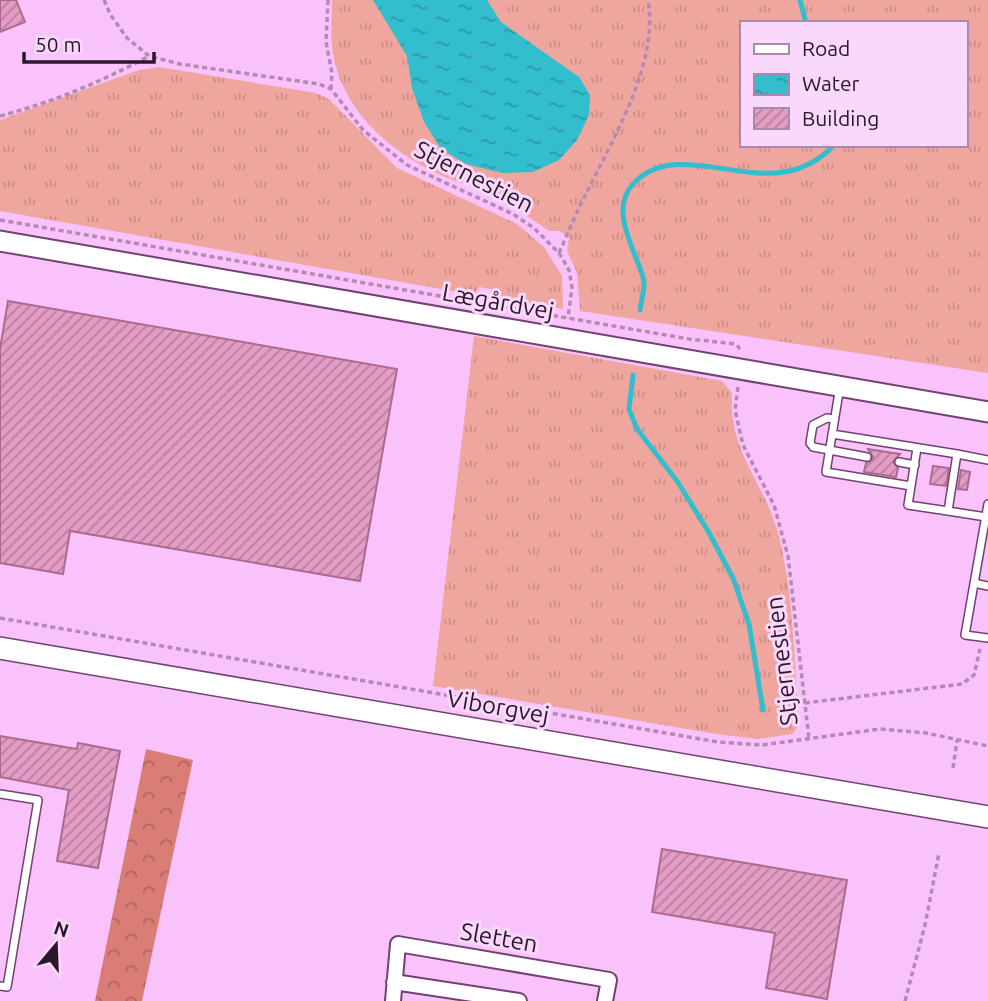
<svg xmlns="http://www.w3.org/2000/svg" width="988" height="1001" viewBox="0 0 988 1001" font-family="Ubuntu,sans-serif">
  <defs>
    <pattern id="grass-tufts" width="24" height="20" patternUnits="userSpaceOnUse" patternTransform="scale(1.75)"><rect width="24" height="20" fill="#efa69e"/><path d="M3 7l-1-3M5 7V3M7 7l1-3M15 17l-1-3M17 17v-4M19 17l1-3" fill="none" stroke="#cd8e88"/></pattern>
    <pattern id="forest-crowns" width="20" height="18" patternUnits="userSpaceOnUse" patternTransform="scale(1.75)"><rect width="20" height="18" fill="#d97d76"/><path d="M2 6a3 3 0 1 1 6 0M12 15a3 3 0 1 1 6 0" fill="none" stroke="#b06561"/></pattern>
    <pattern id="water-ripples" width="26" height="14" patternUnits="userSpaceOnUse" patternTransform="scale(1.75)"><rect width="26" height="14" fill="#32becd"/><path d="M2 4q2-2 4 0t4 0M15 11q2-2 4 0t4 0" fill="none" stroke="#2b99a7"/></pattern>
    <pattern id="building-hatch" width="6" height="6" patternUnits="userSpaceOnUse" patternTransform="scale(1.75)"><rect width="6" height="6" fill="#e39cc3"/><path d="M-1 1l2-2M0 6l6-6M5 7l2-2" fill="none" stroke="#b87e9f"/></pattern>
  </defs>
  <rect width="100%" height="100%" fill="#fac2fb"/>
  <path fill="url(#grass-tufts)" fill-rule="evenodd" d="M332 0H988V373L580 311 577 273 567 251 569 238 560 231H549C530 218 511 204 490 194 470 185 449 180 430 170 384 146 342 107 333 54 330 37 332 18 332 0ZM741 23H965V145H741Z
    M159 67 316 93 329 99 397 168 517 224 544 247 562 276 563 309 498 298 497 290 479 287 475 295 0 211V120L139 70Z
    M474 336 722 381 732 393C728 451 763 480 778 533 794 593 794 663 799 725L792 734 758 739 716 734 433 686Z"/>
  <path fill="url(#forest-crowns)" d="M146 749 193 760 142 1001H95Z"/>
  <path fill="url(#water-ripples)" d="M373 0H487L501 22 579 77 590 95 589 115 577 140 559 160 533 172 502 173 466 164 441 149 424 122 412 88 407 56Z"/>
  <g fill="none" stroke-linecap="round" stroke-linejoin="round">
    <path stroke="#32becd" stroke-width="5" d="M800 0 806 23
      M640 310C641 302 644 292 644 283 644 277 640 269 638 263 627 235 611 203 637 180 688 134 773 211 834 145
      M633 375 629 409 637 429 677 481 708 531 733 578 749 624 763 710"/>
  </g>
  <path fill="url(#building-hatch)" stroke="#ac6a8f" stroke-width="2" d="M0 0H16L25 22 0 32Z
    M8 301 397 369 360 581 70 531 63 574 0 563V349Z
    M868 449 900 454 893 462 898 468 896 477 864 472 866 463 871 461 873 457Z
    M933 466 949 468 946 486 930 484Z
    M961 470 970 472 967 490 958 489Z
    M0 736 77 749 78 743 120 751 98 868 57 861 69 790 0 777Z
    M662 849 847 880 827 999 766 988 775 933 652 912Z"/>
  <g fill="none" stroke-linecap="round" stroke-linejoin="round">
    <defs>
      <path id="lane" d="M840 386 826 472 911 486 917 448
        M834 419 827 418 813 425 810 443 813 447 867 457
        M832 434 957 454 948 511 908 505 911 486
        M957 454 988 460
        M899 462 915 465
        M988 504 965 635 988 638
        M948 511 986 517
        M974 583 988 586
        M0 794 38 800 7 987 0 986"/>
      <path id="street" d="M394 982 519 1001
        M393 1001 398 944 609 980 605 1001"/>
      <path id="secondary" d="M0 241 988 412"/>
      <path id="primary" d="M0 648 988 817"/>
    </defs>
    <use href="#lane" stroke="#714173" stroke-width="10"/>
    <use href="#street" stroke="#714173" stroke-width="18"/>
    <use href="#secondary" stroke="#714173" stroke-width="23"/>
    <use href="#primary" stroke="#714173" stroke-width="24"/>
    <path stroke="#b589b6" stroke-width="3.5" stroke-dasharray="5 3.5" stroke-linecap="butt" d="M104 0 110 14 127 38 149 56 180 64 319 84 331 89 363 130 407 165 513 214 534 228 559 253 569 270 572 287 568 318
      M328 0 326 42 332 73 331 88
      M0 116C53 102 101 82 149 56
      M0 220 689 339 736 344 742 352
      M559 253C568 233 576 213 586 194 613 138 659 64 648 0
      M738 387 735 410 743 445 774 505 788 556 809 739
      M0 618 718 742 762 745 880 729 926 733 988 746
      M805 703 962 684 974 675 980 649
      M953 768 957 740
      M905 1001 925 925 939 853"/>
    <use href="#lane" stroke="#fff" stroke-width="7"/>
    <use href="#street" stroke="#fff" stroke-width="14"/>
    <use href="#secondary" stroke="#fff" stroke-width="19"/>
    <use href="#primary" stroke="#fff" stroke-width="21"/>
  </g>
  <g text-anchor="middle" stroke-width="6" stroke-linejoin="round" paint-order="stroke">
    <g font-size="24" fill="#2b172c" stroke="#fad8fb">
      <text transform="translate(474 177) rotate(27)" y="8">Stjernestien</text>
      <text transform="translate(498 302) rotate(10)" y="8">Lægårdvej</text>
      <text transform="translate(782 661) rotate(-97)" y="8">Stjernestien</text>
      <text transform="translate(498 707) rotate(10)" y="8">Viborgvej</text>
      <text transform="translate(499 938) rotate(10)" y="8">Sletten</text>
    </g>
  </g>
  <rect x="740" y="21" width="228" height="126" fill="#fad8fb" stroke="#a78ba8" stroke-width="2"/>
  <rect x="754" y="44" width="35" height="10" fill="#ffffff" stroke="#a78ba8" stroke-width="2"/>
  <text x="802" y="56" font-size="21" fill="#2b172c">Road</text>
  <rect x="754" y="74" width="35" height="21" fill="url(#water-ripples)" stroke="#a78ba8" stroke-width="2"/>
  <text x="802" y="91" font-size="21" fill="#2b172c">Water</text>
  <rect x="754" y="108" width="35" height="21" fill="url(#building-hatch)" stroke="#a78ba8" stroke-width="2"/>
  <text x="802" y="126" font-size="21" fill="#2b172c">Building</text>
  <g transform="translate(56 945) rotate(19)" stroke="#fad8fb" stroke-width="5" paint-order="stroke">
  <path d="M0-5L12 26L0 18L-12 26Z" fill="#2b172c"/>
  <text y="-10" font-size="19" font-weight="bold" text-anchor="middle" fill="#2b172c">N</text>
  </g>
  <path d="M24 52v10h130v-10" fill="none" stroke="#2b172c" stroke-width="3.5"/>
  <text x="35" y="52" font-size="21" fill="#2b172c" stroke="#fad8fb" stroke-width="5" paint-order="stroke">50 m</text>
</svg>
